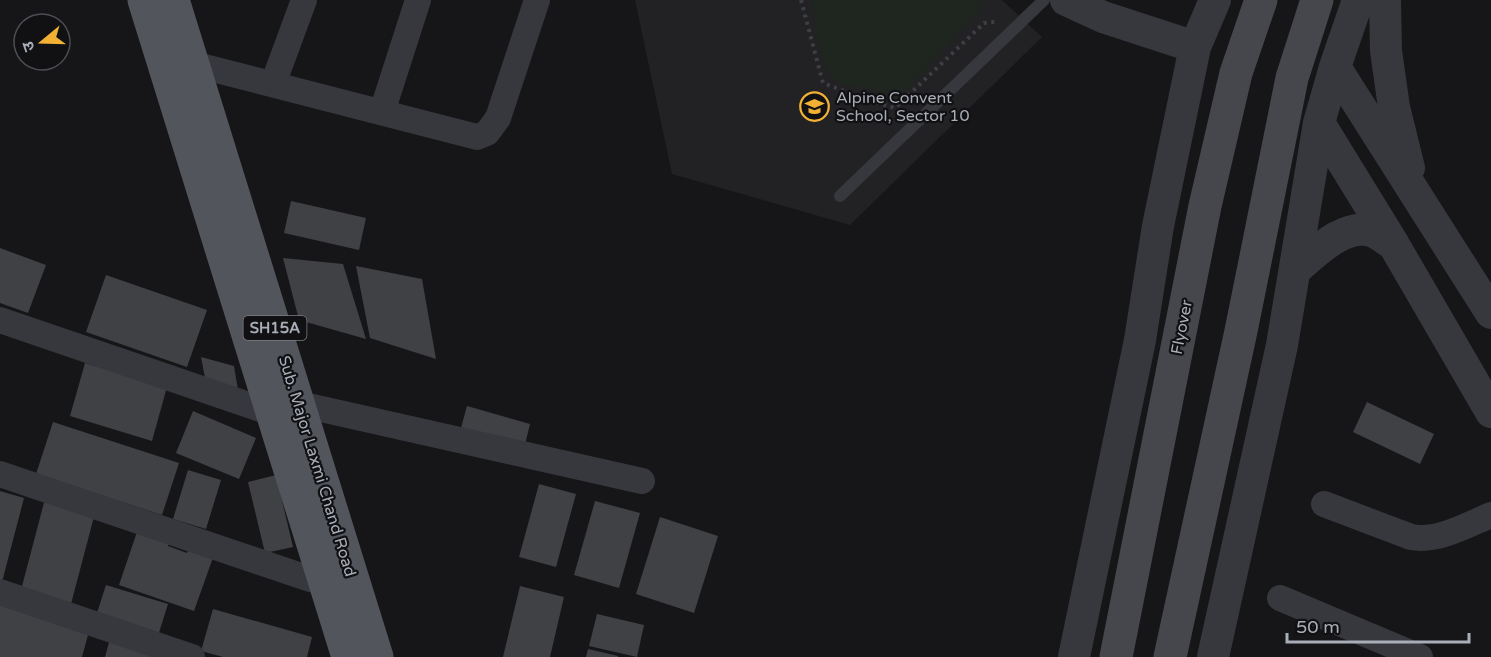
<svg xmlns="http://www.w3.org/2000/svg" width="1491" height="657" viewBox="0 0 1491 657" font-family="'Varela Round','Noto Sans Devanagari',sans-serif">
  <rect width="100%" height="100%" fill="#161618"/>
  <path fill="#222225" d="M635 0H1002L1042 37 850 225 672 174Z"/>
  <path fill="#1e261f" d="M813 0H976L983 7 897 100C889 96 880 92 871 89 861 87 848 87 839 82 817 69 816 23 813 0Z"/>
  <path fill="#404145" d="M291 201 366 218 359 250 284 233Z
    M0 248 46 265 28 313 0 303Z
    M283 258 343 264 366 339 299 320Z
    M356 266 422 279 436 359 370 338Z
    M106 275 207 310 187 367 86 332Z
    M201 357 234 366 238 390 205 378Z
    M85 363 167 387 152 441 70 416Z
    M1367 402 1434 434 1420 464 1353 432Z
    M467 406 530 424 523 453 459 435Z
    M193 411 256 438 239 479 176 453Z
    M53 422 179 463 162 515 36 474Z
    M188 470 221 480 206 529 173 519Z
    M276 475 293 547 265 553 248 482Z
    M539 484 576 494 556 567 519 557Z
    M0 491 24 498 2 582 0 581Z
    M46 495 96 509 71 604 21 590Z
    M595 501 640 513 619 588 574 575Z
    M660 517 718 536 694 613 636 594Z
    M139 526 171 537 168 546 187 553 191 544 215 552 194 611 119 585Z
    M106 585 168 604 157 639 95 619Z
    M520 586 564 597 550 657H503Z
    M2 600 91 624 82 657H0V606Z
    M213 609 312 637 307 657H223L201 651Z
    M597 614 644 625 637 657 589 646Z
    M111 635 161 657H105Z
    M588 649 618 656V657H586Z"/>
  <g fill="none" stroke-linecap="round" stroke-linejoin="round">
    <path stroke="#3d3f44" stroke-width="4" stroke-dasharray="3 4.5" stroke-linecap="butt" d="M801 0 823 83 862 98 895 108 984 23 995 22"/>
    <path stroke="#37383d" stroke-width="12" d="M840 196 1044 0"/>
    <path stroke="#37383d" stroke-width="26" d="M193 64 477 137 487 133 498 118 537 0
      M273 84 304 0
      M382 112 418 0
      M0 320 272 413
      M299 404 642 481
      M0 474 310 579 325 582 339 578
      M1324 504 1411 537C1438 542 1467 525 1491 515
      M0 592 192 657
      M1280 598 1420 657"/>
    <path stroke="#37383d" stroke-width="32" d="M1066 0 1103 17 1195 47
      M1385 0 1386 51 1394 107 1409 168
      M1335 67 1491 313
      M1319 123 1394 245 1491 412
      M1295 270C1314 254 1345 221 1374 232 1381 235 1388 241 1394 245
      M1074 657 1140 340 1158 226 1195 47 1215 0
      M1213 657 1282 345 1319 123 1335 67 1358 0"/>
    <path stroke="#45474d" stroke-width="33" d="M1116 657 1205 206 1236 73 1261 0
      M1170 657 1241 331 1292 78 1317 0"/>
    <path stroke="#53555c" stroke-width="33" d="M144 0 348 657
      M173 0 377 657"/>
  </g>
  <defs>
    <symbol id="school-ring" viewBox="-11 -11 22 22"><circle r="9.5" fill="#111113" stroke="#f2b134" stroke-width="1.5"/><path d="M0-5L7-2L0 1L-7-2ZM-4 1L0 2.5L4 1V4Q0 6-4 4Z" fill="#f2b134"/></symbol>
  </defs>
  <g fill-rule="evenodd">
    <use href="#school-ring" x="798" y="90" width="33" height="33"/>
  </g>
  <g text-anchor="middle" stroke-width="4.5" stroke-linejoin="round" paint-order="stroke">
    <rect fill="#111113" stroke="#7b7e86" stroke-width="1.5" x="243.5" y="316" width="63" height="24" rx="4.5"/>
    <g font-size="15" font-weight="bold" fill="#a8adb8">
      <text x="275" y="333">SH15A</text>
    </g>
    <g font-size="16" fill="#a8adb8" stroke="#111113" text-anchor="start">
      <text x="836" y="103">Alpine Convent<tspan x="836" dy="18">School, Sector 10</tspan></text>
    </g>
    <g font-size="16" fill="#a8adb8" stroke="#111113">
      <text transform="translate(1181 327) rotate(-79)" y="6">Flyover</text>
      <text transform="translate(318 466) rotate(73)" y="6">Sub. Major Laxmi Chand Road</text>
    </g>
  </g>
  <g transform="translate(42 42) rotate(251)"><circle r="28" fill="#111113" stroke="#4d4f55" stroke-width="1.5"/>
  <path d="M0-4.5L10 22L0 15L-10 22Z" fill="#f2b134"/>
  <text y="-9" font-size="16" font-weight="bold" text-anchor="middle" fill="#a8adb8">उ</text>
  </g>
  <path d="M1287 633v9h182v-9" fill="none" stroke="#a8adb8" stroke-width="3"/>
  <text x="1296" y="633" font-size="18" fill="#a8adb8" stroke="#111113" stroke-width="4.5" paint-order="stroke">50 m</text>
</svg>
